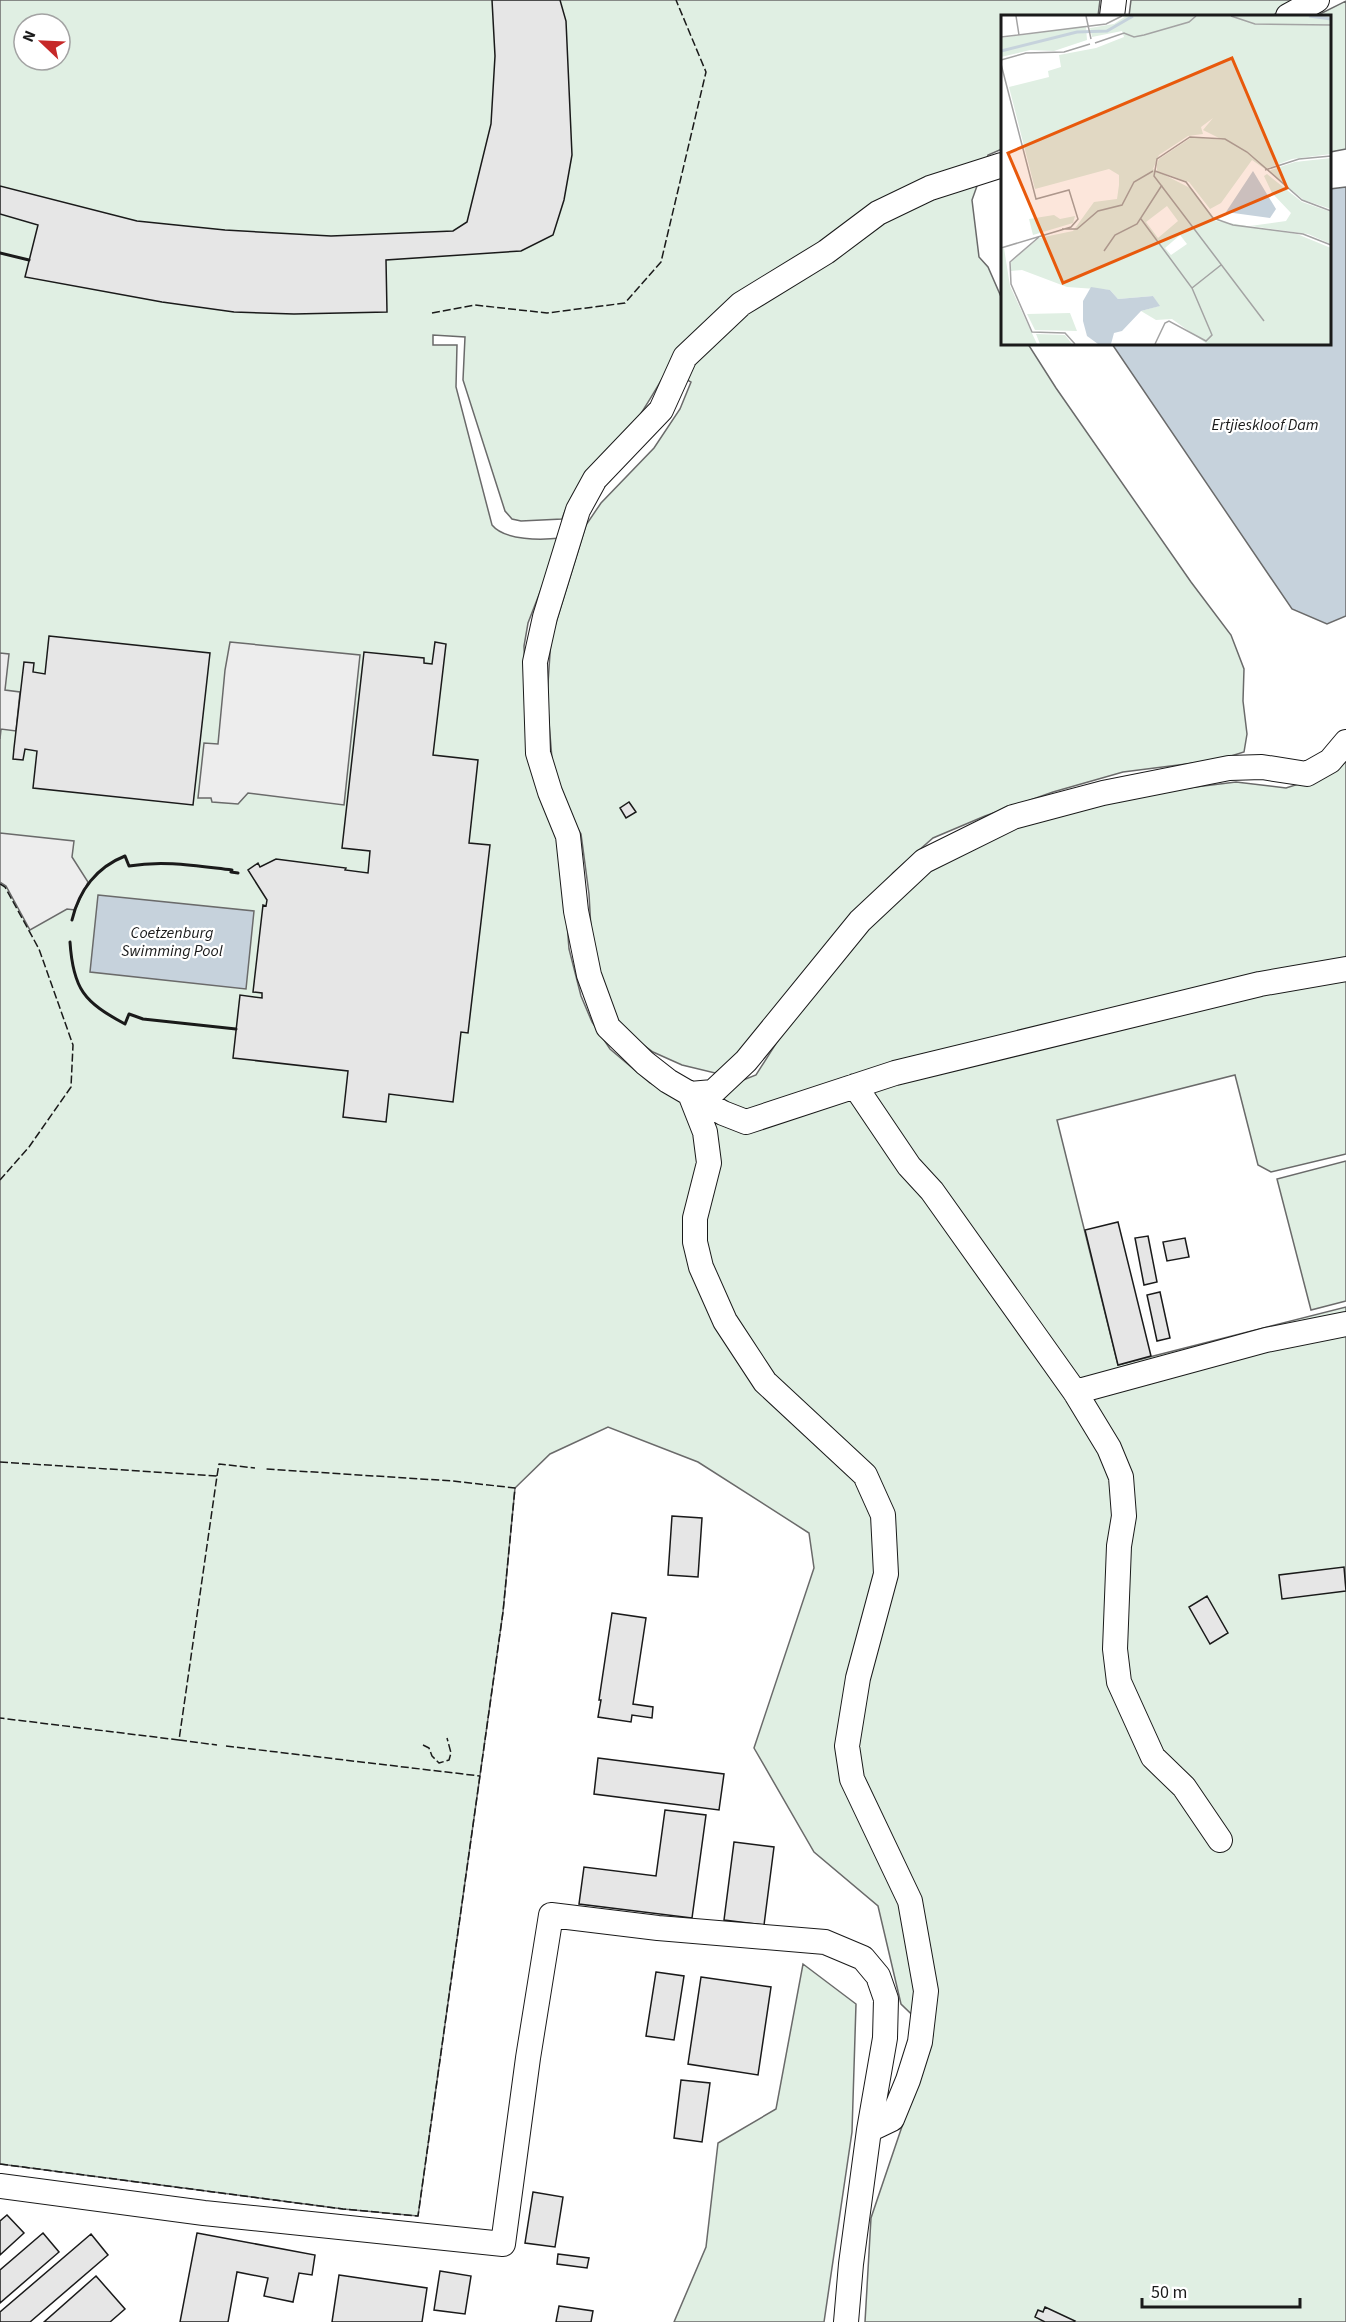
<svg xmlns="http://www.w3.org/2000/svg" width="1346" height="2322" viewBox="0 0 1346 2322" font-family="'Source Sans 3',sans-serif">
  <rect width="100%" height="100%" fill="#fff"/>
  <path fill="#e0efe3" stroke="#6a6a6a" stroke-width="1.5" fill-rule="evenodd" d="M0 0H1100L1098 16H1002V149L988 155 972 200 979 257 988 267 1002 299V344H1028L1056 388 1191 582 1231 635 1244 669 1243 701 1247 734 1244 752 1218 760 1123 772 1053 792 985 816 933 838 893 873 743 1053 715 1073 682 1065 653 1052 630 1035 613 1015 592 947 589 894 581 834 563 806 553 771 547 698 551 639 586 525 601 503 654 448 680 409 691 382 668 369C654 392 640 418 623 439 599 467 574 483 562 519L521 521 512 519 505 511 463 380 465 337 433 335V345H457L456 387 492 525C505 541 542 540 561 538L528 623 524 646 525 675 560 833 569 949 581 996 592 1022 610 1049 650 1083 686 1103 756 1075 782 1034 854 943 909 883 999 832 1074 808 1171 790 1236 782 1286 788 1330 774 1346 761V1154L1271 1172 1258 1165 1235 1075 1057 1120 1118 1365 1346 1307V2322H865L871 2218 933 2035 901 2004 878 1906 814 1852 754 1748 814 1568 809 1533 698 1462 608 1427 550 1454 515 1488 503 1612 418 2216 343 2209 0 2164ZM24 24H60V60H24Z
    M1131 0H1298L1272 16H1129Z
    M1346 1V149L1330 152V16H1316Z
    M1346 1161V1301L1311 1310 1277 1179Z
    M803 1964 856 2004 852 2132 824 2322H674L706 2247 718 2143 776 2109Z"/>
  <path fill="#ededed" stroke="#6a6a6a" stroke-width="1.5" d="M230 642 360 655 344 805 248 793 238 804 212 802 211 798H198L204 743 218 744 225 670Z
    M0 653 9 654 5 690 20 692 16 731 1 729 0 739Z
    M0 833 74 841 72 857 88 882 75 910 67 909 30 930 6 886 0 882Z"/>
  <path fill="#c6d2dc" stroke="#6a6a6a" stroke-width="1.5" d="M1346 187V616L1327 624 1292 609 1112 344H1330V189Z
    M98 895 254 911 246 989 90 972Z"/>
  <path fill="#e6e6e6" stroke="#1a1a1a" stroke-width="1.5" d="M492 0H560L566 21 572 155 564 200 553 235 521 251 386 260 387 312 294 314 234 312 162 302 25 277 38 225 0 214V186L137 221 225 230 331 236 453 231 467 222 491 124 495 56Z
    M49 636 210 653 193 805 33 788 37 751 25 749 23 760 13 759 14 748 24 662 34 663 33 672 45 674Z
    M435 642 446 644 433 755 478 760 469 843 490 845 468 1033 461 1032 453 1102 389 1094 386 1122 343 1117 348 1071 233 1058 240 995 262 998V993L253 992 263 905 266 906 267 900 248 870 258 863 260 867 276 859 346 868 345 870 368 873 370 851 342 848 364 652 424 658V663L432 664Z
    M629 802 636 812 626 818 620 808Z
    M1118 1222 1151 1356 1118 1365 1085 1230Z
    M1148 1236 1157 1282 1144 1285 1135 1238Z
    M1185 1238 1189 1257 1167 1261 1163 1242Z
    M1160 1292 1170 1338 1157 1341 1147 1295Z
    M672 1516 702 1518 698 1577 668 1575Z
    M1344 1567 1346 1591 1282 1599 1279 1575Z
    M1207 1596 1228 1633 1210 1644 1189 1607Z
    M612 1613 646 1618 633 1704 653 1707 652 1718 632 1715 631 1722 598 1717 601 1700H599Z
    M598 1758 724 1774 719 1810 594 1794Z
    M665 1810 706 1815 692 1918 579 1904 584 1867 656 1876Z
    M734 1842 774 1847 764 1925 724 1920Z
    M656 1972 684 1976 674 2040 646 2036Z
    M701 1977 771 1987 758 2075 688 2064Z
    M681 2080 710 2083 702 2142 674 2138Z
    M533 2192 563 2197 555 2247 525 2243Z
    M7 2215 24 2233 0 2255V2221Z
    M43 2233 59 2252 0 2303V2270Z
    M197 2233 315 2255 312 2275 299 2273 293 2302 264 2296 268 2278 237 2272 228 2322H180Z
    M91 2234 108 2255 30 2322H0V2312Z
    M558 2254 589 2258 587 2268 557 2264Z
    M440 2271 471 2276 465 2314 434 2310Z
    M339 2275 427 2288 422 2322H332Z
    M96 2276 125 2309 110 2322H44Z
    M559 2306 593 2311 591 2322H556Z
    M1045 2307 1075 2321 1074 2322H1045L1035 2317 1038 2310 1043 2312Z"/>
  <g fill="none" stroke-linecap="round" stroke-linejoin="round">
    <defs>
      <path id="minor" d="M1112 16 1114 0
        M1288 16 1317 0
        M1002 165 930 188 878 213 826 252 741 304 685 357 661 410 595 479 578 510 545 617 535 662 538 753 550 792 568 836 576 911 589 975 608 1027 645 1063 668 1081 723 1113 746 1122 895 1073 1260 984 1346 969
        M855 1086 909 1166 932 1191 1075 1392 1109 1448 1121 1477 1124 1516 1119 1546 1115 1649 1119 1682 1153 1757 1184 1787 1220 1840
        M690 1094 705 1132 709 1163 695 1218V1242L701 1267 725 1321 765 1382 865 1475 883 1515 886 1574 858 1678 847 1746 852 1779 910 1901 926 1991 920 2042 908 2080 892 2119 869 2130
        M690 1094 713 1092 746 1061 860 921 924 861 1013 817 1103 793 1229 768 1262 767 1307 774 1330 761 1346 742
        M1075 1392 1266 1340 1346 1324
        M0 2186 204 2213 503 2244 528 2058 551 1915 658 1928 825 1942 863 1958 878 1976 886 1999 885 2038 869 2130 851 2264 846 2322"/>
    </defs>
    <use href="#minor" stroke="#1a1a1a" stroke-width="26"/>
    <use href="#minor" stroke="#fff" stroke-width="24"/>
    <path stroke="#1a1a1a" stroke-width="1.5" stroke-dasharray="8 3" stroke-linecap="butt" d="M432 313 475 305 547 313 625 303 661 262 706 72 676 0
      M0 884 5 887 39 949 73 1045 71 1087 29 1147 0 1180
      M0 1462 217 1476 179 1740 0 1718
      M217 1476 219 1464 255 1468
      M179 1740 217 1745
      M423 1745 429 1748 432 1756 439 1763 449 1760 451 1753 447 1738
      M226 1746 480 1776
      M0 2164 343 2209 418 2216 503 1612 515 1488 453 1481 266 1469"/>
    <path stroke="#1a1a1a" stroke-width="3" d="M0 253 29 260
      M72 920C79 890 97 867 125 856L129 866C164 860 197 866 232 870L231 872 238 873
      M70 942C73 989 84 1002 125 1024L129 1014 143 1019 236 1029"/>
  </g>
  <g text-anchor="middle" stroke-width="4.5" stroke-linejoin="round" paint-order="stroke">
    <g font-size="16" font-style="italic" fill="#1a1a1a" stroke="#fff">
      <text x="1265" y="430">Ertjieskloof Dam</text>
      <text x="172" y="938">Coetzenburg<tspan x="172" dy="18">Swimming Pool</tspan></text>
    </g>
  </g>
  <g transform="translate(1001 15)">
    <rect width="330" height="330" fill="#fff"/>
    <path d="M125 1H330V139L291 144 264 154 251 145 220 188 209 194 188 167 156 156V149L158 144 191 122 222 125 202 115 212 103 200 112 202 119 187 121 158 140 152 154 191 174 215 206 296 219 330 233V329H206L171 304 155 305 140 296 158 291 152 281 117 284 109 275 66 272 21 255 10 256V247L38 223 72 216 93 187 116 184 118 170V160L108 154 34 174 8 72 48 62 47 56 60 52 58 40 95 33 123 22 121 16 91 22 89 13 113 9ZM166 191 177 206 157 223 145 207ZM179 220 186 229 170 240 164 233ZM85 11 86 25 53 36 29 35 0 42V23ZM330 143V194L303 185 267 156 294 147ZM266 159 301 187 330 197V229L307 219 249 211 285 206 290 198 271 178 263 161ZM53 200 59 204 74 201 72 208 32 220 28 204ZM3 233 9 271 36 329H0V235ZM69 298 76 316 34 315 26 299ZM35 319 64 320 71 329H39Z" fill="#e0efe3" fill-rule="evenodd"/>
    <path d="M252 156 275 194 269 203 225 197ZM90 272 109 275 117 284 152 281 159 291 140 296 121 316 113 318 110 329H97L86 321 82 306V286Z" fill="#c6d2dc"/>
    <path fill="none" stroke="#c6d2dc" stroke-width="3" d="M308 1 330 4M0 36 76 17 106 16 132 1"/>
    <path fill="none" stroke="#a3a3a3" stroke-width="1.5" d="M15 1 18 20M85 1 90 24M230 1 254 9 330 10M0 22 105 9 121 1M94 28 123 18 133 22 143 20 188 7 195 1M0 45 25 38 63 37 89 29M0 49 35 184 68 175 77 204 70 212 0 233M264 155 298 144 330 141M154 156 185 167 212 203 232 210 302 219 330 230M140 204 191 273 211 320 205 326 168 306 164 308 154 329M61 214H76L97 196 121 190 133 167 152 156M38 222 9 247 10 269 31 317 64 318 74 329M103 236 114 220 136 209 161 170M191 273 220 250M263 306 153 161 156 144 189 122 224 124 246 137 301 185 330 196"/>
    <path fill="#e8590c" fill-opacity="0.15" stroke="#e8590c" stroke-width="3" d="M231 43 286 173 62 268 7 138Z"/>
    <rect width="330" height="330" fill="none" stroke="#1a1a1a" stroke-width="3"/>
  </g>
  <g transform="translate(42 42) rotate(293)"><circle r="28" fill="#ffffff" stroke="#a3a3a3" stroke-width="1.5"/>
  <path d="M0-4.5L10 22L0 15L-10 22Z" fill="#c62828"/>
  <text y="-9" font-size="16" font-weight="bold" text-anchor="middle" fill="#1a1a1a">N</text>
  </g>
  <path d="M1142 2298v9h158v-9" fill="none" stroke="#1a1a1a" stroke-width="3"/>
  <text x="1151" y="2298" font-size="18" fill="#1a1a1a" stroke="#ffffff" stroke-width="4.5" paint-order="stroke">50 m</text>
</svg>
